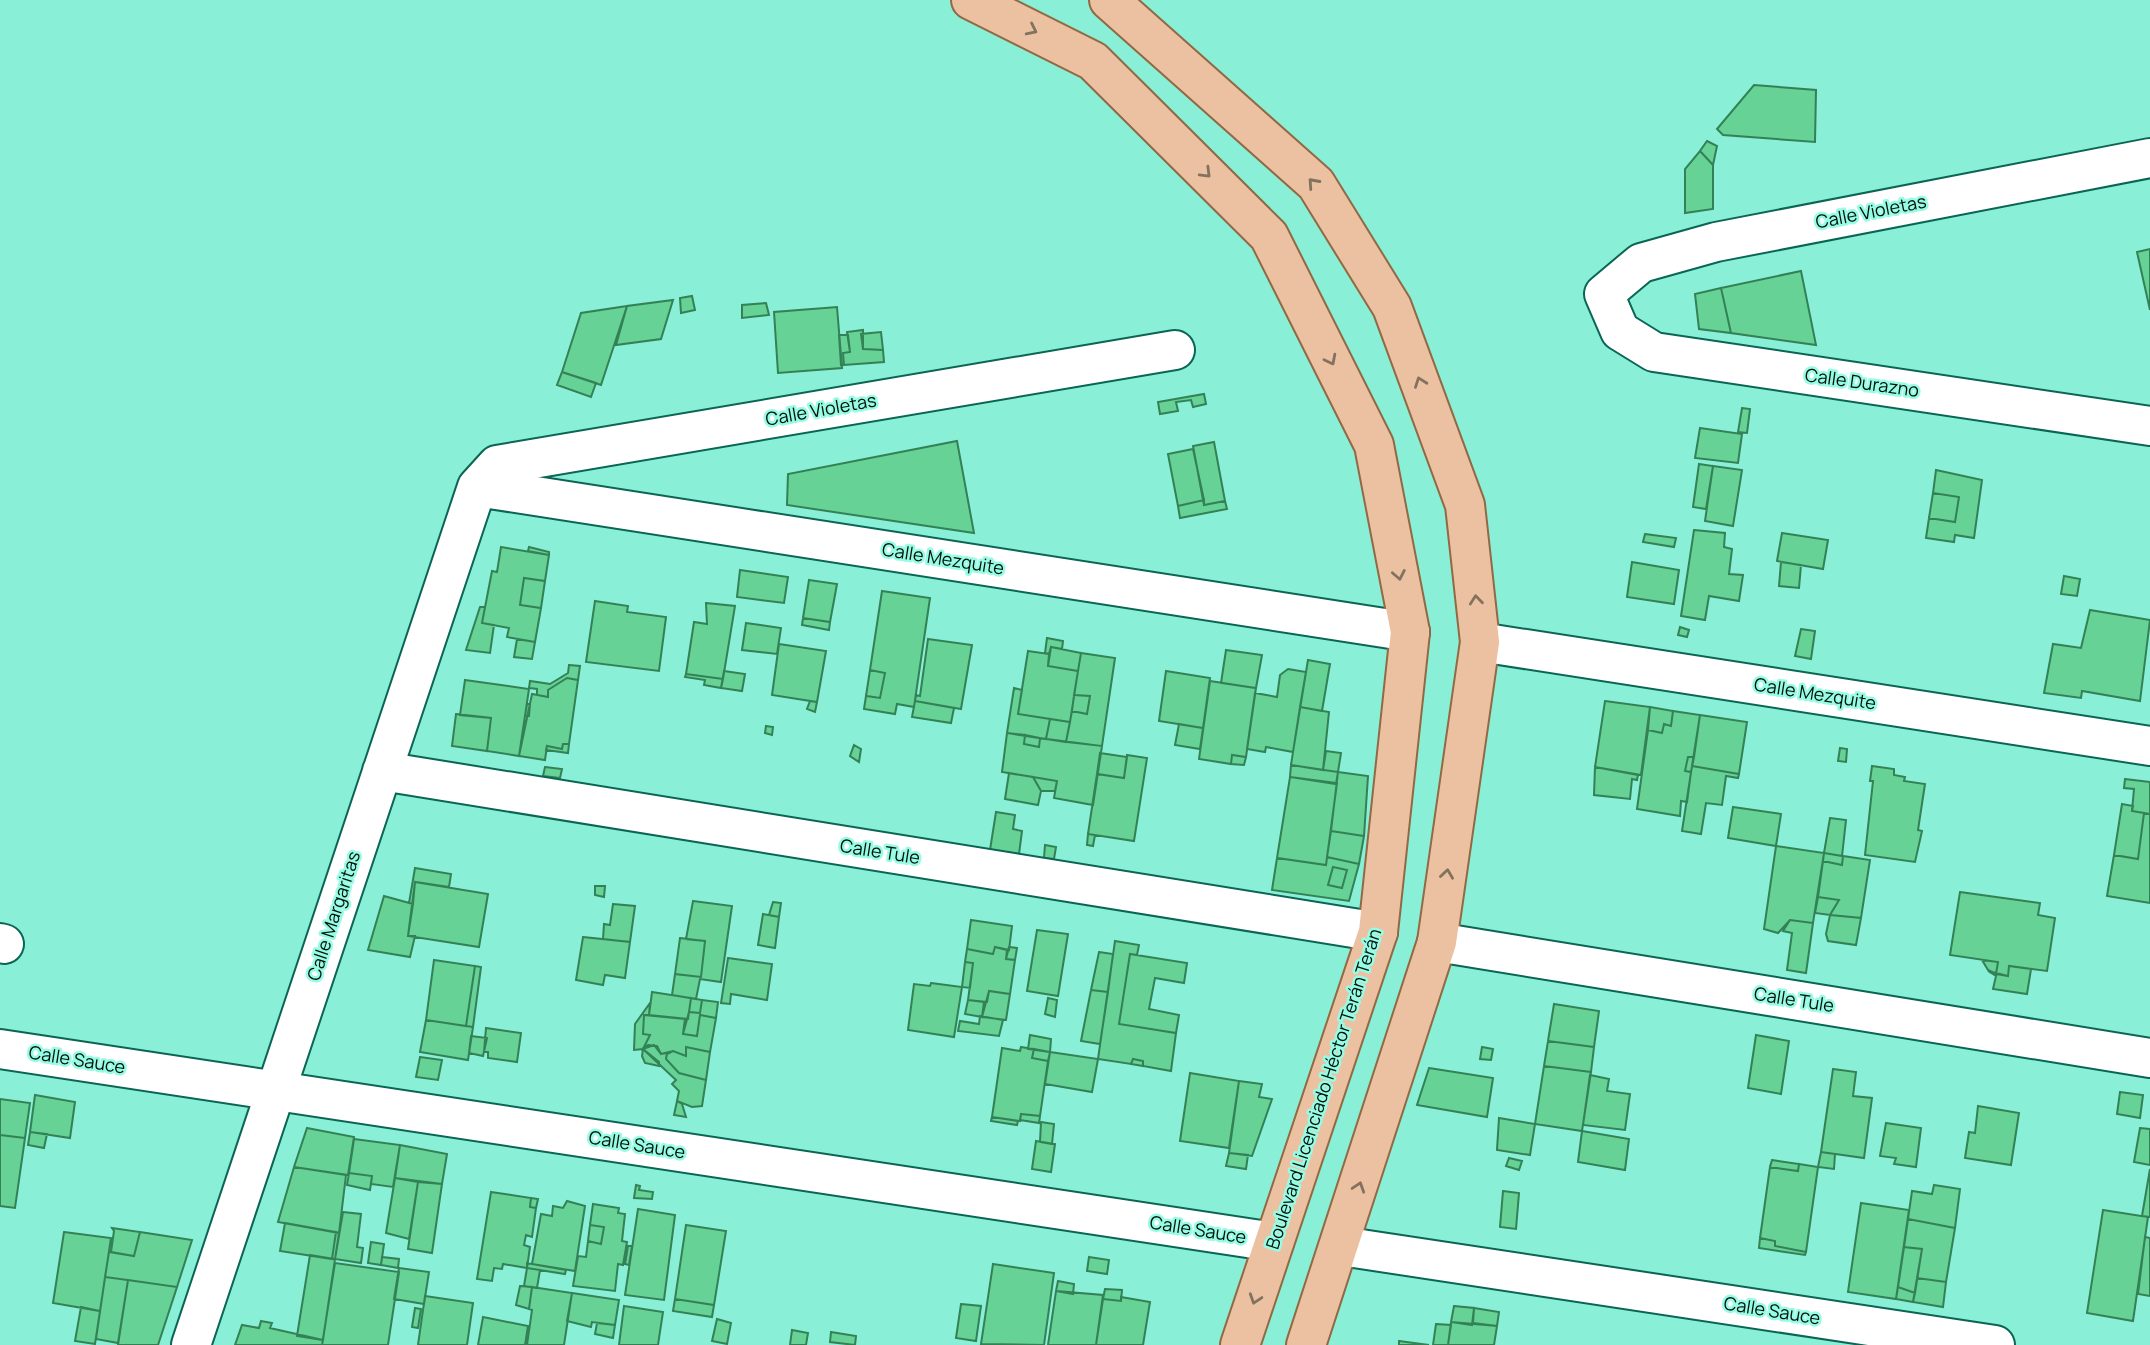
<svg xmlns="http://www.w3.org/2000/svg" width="2150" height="1345" viewBox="0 0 2150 1345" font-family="Manrope,sans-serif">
  <rect width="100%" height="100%" fill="#89efd6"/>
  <path fill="#67d295" stroke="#338156" stroke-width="2" fill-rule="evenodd" d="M1754 85 1816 90 1815 142 1723 135 1717 129Z
    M1707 141 1717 146 1713 165 1700 151Z
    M1700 151 1713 165V209L1685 213V169Z
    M2150 249V310L2137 252Z
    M1801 271 1816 345 1731 333 1721 288Z
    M1721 288 1731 333 1699 329 1695 294Z
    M692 296 695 310 681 313 680 298Z
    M673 300 661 339 616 345 627 306Z
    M766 303 769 315 742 318V305Z
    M627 306 601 385 562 372 581 313Z
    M837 307 842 368 778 373 774 312Z
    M863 330V349L883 350 884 362 844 365 843 353 850 352 847 332Z
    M881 332 883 350 863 349 861 334Z
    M839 335H848L850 352 843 353 844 365H841Z
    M562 372 596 383 591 397 557 385Z
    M1204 394 1206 404 1193 407 1191 400 1176 402 1178 411 1160 414 1158 402Z
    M1742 408 1750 409 1747 433 1738 432Z
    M1700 428 1742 434 1738 463 1695 458Z
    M957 441 974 533 787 505 788 474Z
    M1214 442 1225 501 1204 505 1193 446Z
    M1193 449 1204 500 1178 506 1168 454Z
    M1699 464 1713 466 1706 509 1693 507Z
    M1713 466 1742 470 1733 526 1705 521Z
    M1936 470 1982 480 1974 538 1955 535 1954 542 1926 538 1929 518 1955 522 1959 497 1933 493Z
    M1933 493 1959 497 1955 522 1929 518Z
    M1204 500V505L1225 501 1227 509 1180 518 1178 506Z
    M1694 530 1725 533 1724 547 1732 549 1729 574 1743 575 1739 601 1709 596 1705 620 1681 616Z
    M1782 533 1828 540 1823 569 1777 561Z
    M1645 534 1676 538 1674 547 1643 542Z
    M501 547 549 555 545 581 524 578 520 605 541 608 535 642 507 637 509 628 482 623 492 571 497 572Z
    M529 547 549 552V555L528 551Z
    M1632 562 1679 570 1674 604 1627 597Z
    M1781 562 1801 565 1799 588 1779 586Z
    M740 570 788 577 784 603 737 597Z
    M2064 576 2080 579 2077 596 2061 594Z
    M524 578 545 581 541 608 520 605Z
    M809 580 837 584 830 622 803 618Z
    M882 591 930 598 914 707 897 704 895 714 864 709 866 696 880 698 885 673 870 670Z
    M595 601 628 606 627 612 666 617 659 671 586 662Z
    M706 603 735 606 723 679 686 674 694 622 707 624Z
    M480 607H485L482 623 494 625 490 653 466 650Z
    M2090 610 2150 620 2140 701 2082 691 2081 698 2044 693 2053 644 2081 648Z
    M803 618 830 622 829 630 802 625Z
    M746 623 781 628 777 654 742 650Z
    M1680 627 1689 630 1687 637 1678 635Z
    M1801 629 1815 631 1811 659 1795 656Z
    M1047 638 1063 641 1062 649 1051 647 1049 654 1045 653Z
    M517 639 535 642 532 659 514 657Z
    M928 639 972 645 961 709 915 701 916 695 920 696Z
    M779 644 826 651 817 702 772 695Z
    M1051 647 1081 653 1078 671 1048 666Z
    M1226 650 1262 655 1256 688 1221 683Z
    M1028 651 1049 654 1048 666 1078 671 1070 722 1018 714Z
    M1081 653 1115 658 1102 746 1066 742 1072 711 1087 714 1090 696 1074 695Z
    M1308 660 1330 664 1322 711 1300 707Z
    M569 665 580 666 578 680 567 678 548 690V697L537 695V689L529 688 530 681 550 684 568 673Z
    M1288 669 1306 672 1293 752 1266 747 1265 752 1247 749 1255 693 1277 697 1280 675Z
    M870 670 885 673 880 698 866 696Z
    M724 671 745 674 742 691 721 688Z
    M1166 671 1210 678 1203 728 1159 721Z
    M686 674 723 679 721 688 704 685 705 680 685 677Z
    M567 678 578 680 569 744H563L562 749 547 746 545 760 519 756 532 694 548 697V690Z
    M465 680 529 689 519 756 487 751 491 718 460 715Z
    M1210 681 1256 688 1246 757 1232 755 1231 764 1199 759Z
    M1014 688 1022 690 1018 714 1050 719 1046 739 1007 733Z
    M1074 695 1090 696 1087 714 1072 711Z
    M810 701 817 702 815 712 807 709Z
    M915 701 954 708 951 723 912 717Z
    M1605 701 1650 707 1641 775 1595 767Z
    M527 704H530L529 716H525Z
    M1300 707 1329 712 1323 770 1291 765Z
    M1650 707 1673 711 1671 726 1664 724 1662 733 1648 730Z
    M1673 711 1700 715 1694 757H1688L1685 771 1691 772 1687 802 1681 801 1680 816 1637 809 1648 730 1662 733 1664 724 1671 726Z
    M456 714 491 718 487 751 452 746Z
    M1700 715 1747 722 1739 774 1692 766Z
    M1050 719 1070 722 1066 742 1046 739Z
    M1179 724 1203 728 1200 749 1175 745Z
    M766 726 773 727 772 735 765 733Z
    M1007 733 1025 735 1024 744 1039 747 1040 738 1102 746 1093 805 1054 798 1057 781 1002 772Z
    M1025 735 1040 738 1039 747 1024 744Z
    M563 744H569L568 753 546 750 547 746 562 749Z
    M854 745 861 749 859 762 850 756Z
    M1840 748 1847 749 1846 762 1838 761Z
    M1326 751 1341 753 1338 772 1323 770Z
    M1100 753 1127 757 1124 778 1097 774Z
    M1127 755 1147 758 1134 841 1088 834 1097 774 1124 778Z
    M1232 755 1246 757 1244 765 1231 764Z
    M1688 757H1694L1691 772 1685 771Z
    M1291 765 1338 772 1336 784 1290 777Z
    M1692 766 1739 774 1738 778 1726 776 1722 805 1706 803 1701 834 1682 831Z
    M1872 766 1894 769V775L1905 777 1904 781 1925 784 1918 830 1922 831 1915 862 1865 855 1873 781H1870Z
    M545 767 562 769 560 778 543 776Z
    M1595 767 1638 775 1637 780 1632 779 1630 799 1594 795Z
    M1338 772 1368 776 1364 836 1331 831Z
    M1009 773 1033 777 1041 791 1038 805 1005 799Z
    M1033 777 1057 781 1055 791H1041Z
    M1290 777 1337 783 1326 865 1277 858Z
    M2125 779 2150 782V814L2132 811 2134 789 2124 788Z
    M2122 804 2133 806 2132 811 2144 813 2138 859 2114 855Z
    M1733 807 1781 814 1776 846 1728 838Z
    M996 812 1015 815 1013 829 1022 831 1019 854 990 850Z
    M2144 813 2150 814V903L2107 896 2114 855 2138 859Z
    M1830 818 1846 820 1842 856 1824 853Z
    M1331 831 1364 836 1359 864 1327 857Z
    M1088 834 1095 835 1093 846 1087 845Z
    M1045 845 1056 847 1054 859 1044 858Z
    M1776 846 1824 853 1813 923 1790 920 1778 933 1764 929Z
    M1824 853 1843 856 1842 865 1823 861Z
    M1843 856 1870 860 1861 918 1830 915 1839 900 1818 897 1823 861 1842 865Z
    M1327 857 1359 864 1349 901 1272 890 1277 858 1326 865ZM1333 867 1347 870 1342 888 1328 885Z
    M1333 867 1347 870 1342 888 1328 885Z
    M415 868 451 874 449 887 415 882 413 904 409 903Z
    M415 882 488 894 479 947 408 936Z
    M595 886H605L604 897 595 895Z
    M1960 892 2040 903 2038 915 2055 918 2047 971 2009 966 2008 976 1996 974 1998 962 1950 955Z
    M384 896 413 904 408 936H415L410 957 368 950Z
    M1818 897 1839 900 1830 915 1815 913Z
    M693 901 732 906 721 982 700 979 696 999 672 995 675 974 701 977 705 941 686 939Z
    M773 902 781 903 779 917 769 915Z
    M613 904 635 906 630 942 603 939 604 924 610 925Z
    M763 914 779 917 775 948 758 945Z
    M1830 915 1861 918 1856 945 1828 941 1826 934Z
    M971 920 1012 926 1009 950 995 947 993 954 967 949Z
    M1790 920 1813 923 1806 973 1787 970 1792 933 1783 931Z
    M1037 930 1068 934 1058 996 1027 991Z
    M583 937 630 942 625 978 605 975 603 985 576 980Z
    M680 938 705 941 701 977 675 974Z
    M1115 941 1139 945 1137 955 1130 954 1119 1024 1176 1033 1171 1071 1143 1066V1061L1133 1059 1131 1064 1098 1059Z
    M995 947 1007 950 1006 959 1015 960 1010 994 989 991 987 1002 968 1000 973 963 965 962 967 949 993 954Z
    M1009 947 1017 948 1015 960 1006 959Z
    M1099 952 1113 954 1108 992 1091 990Z
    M1130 954 1187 963 1184 983 1155 978 1149 1009 1179 1015 1176 1033 1119 1024Z
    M728 958 772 964 767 1000 731 994 730 1004 721 1003Z
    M434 960 475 966 466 1026 426 1020Z
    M1982 960 1998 962 1996 974 1988 970Z
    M965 962 973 963 970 988 962 987Z
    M475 966 481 967 473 1027 466 1026Z
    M2009 966 2031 969 2027 994 1993 989 1996 976 1988 971 2008 976Z
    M931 983 962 987 954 1037 908 1030 914 984 930 986Z
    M1091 990 1108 992 1100 1044 1081 1041Z
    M989 991 1010 994 1006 1020 982 1017Z
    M652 992 691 998 688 1019 649 1015Z
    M691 998 702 1000 700 1013 689 1012Z
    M1048 998 1057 1000 1055 1017 1045 1014Z
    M702 1000 718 1002 716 1018 700 1015 697 1036 683 1034 689 1012 700 1013Z
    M968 1000 984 1002 982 1017 965 1014Z
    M650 1003 649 1015H644L643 1034 650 1035 643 1049 634 1050 635 1024Z
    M1554 1004 1599 1011 1594 1047 1548 1041Z
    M644 1015 685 1019 683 1034 697 1036 700 1015 716 1018 710 1052 686 1047V1056L673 1051 661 1054 654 1045 643 1049 650 1035 643 1034Z
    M980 1016 1003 1020 999 1036 958 1031 960 1021 979 1024Z
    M426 1020 473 1027 468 1060 420 1052Z
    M486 1028 521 1033 517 1062 488 1058V1052H484Z
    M1030 1035 1051 1039 1050 1052 1028 1049Z
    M1756 1035 1789 1041 1781 1094 1748 1088Z
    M471 1036 487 1038 483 1056 469 1053Z
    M1548 1041 1594 1047 1591 1072 1544 1066Z
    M648 1045 657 1046 661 1054 667 1053 666 1059 679 1073 706 1080 702 1106 692 1107 677 1101 679 1091 672 1084 676 1080 643 1049Z
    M686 1047 710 1052 706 1080 679 1073 666 1059 667 1054 673 1051 686 1056Z
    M1021 1047 1034 1049 1032 1058 1048 1061 1040 1116 1021 1114 1020 1121 992 1117 1002 1048 1020 1051Z
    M1482 1047 1493 1049 1491 1060 1480 1059Z
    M643 1049 659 1062V1066L645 1063 642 1056Z
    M1034 1049 1050 1052 1048 1061 1032 1058Z
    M1050 1052 1098 1059 1092 1092 1045 1084Z
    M420 1057 442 1060 438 1080 416 1077Z
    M1133 1059 1143 1061V1066L1131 1064Z
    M1544 1066 1591 1072 1582 1131 1535 1124Z
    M1429 1068 1493 1078 1487 1117 1417 1105Z
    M1833 1069 1856 1072 1853 1096 1872 1098 1864 1158 1821 1152Z
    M1190 1073 1239 1081 1229 1148 1180 1141Z
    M1590 1075 1609 1079 1607 1091 1630 1094 1625 1130 1583 1125Z
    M1239 1081 1262 1084 1259 1097 1272 1099 1252 1156 1229 1153Z
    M2120 1092 2143 1095 2140 1118 2117 1114Z
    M35 1095 75 1102 70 1138 30 1132Z
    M0 1099 30 1103 25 1138 0 1135Z
    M677 1101 682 1104 686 1117 674 1115Z
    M1978 1106 2019 1113 2011 1165 1965 1158 1969 1132 1975 1133Z
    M1021 1114 1040 1116 1039 1123 1020 1120Z
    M992 1117 1018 1121 1017 1125 991 1121Z
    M1499 1118 1535 1124 1530 1155 1497 1150Z
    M1041 1122 1054 1124 1052 1144 1040 1142Z
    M1886 1123 1921 1128 1916 1167 1894 1164 1896 1158 1880 1156Z
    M307 1128 354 1137 348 1175 294 1167Z
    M2140 1128 2150 1129V1165L2134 1162Z
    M1582 1131 1629 1139 1625 1170 1578 1162Z
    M30 1132 47 1134 44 1148 28 1145Z
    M0 1135 25 1138 15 1208 0 1206Z
    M354 1139 400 1145 393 1187 371 1184 372 1176 349 1173Z
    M1036 1141 1055 1144 1051 1172 1032 1169Z
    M400 1145 447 1154 442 1184 395 1178Z
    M1821 1152 1835 1154 1834 1169 1818 1167Z
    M1229 1153 1248 1155 1246 1169 1226 1166Z
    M1509 1158 1522 1161 1519 1170 1506 1166Z
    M1772 1160 1799 1164 1798 1171 1770 1167Z
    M1799 1164 1818 1167 1806 1252 1775 1246V1241L1760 1238 1770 1167 1798 1171Z
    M294 1167 346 1175 339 1233 278 1222Z
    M2150 1169V1217L2142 1216Z
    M349 1173 372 1176 370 1190 347 1185Z
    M395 1178 418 1182 409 1239 386 1233Z
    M418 1182 442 1184 432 1253 408 1249Z
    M636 1185 640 1186 639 1190 653 1192 652 1199 634 1198Z
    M1934 1185 1960 1189 1955 1228 1908 1219 1912 1191 1932 1194Z
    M1503 1191 1519 1193 1516 1229 1500 1227Z
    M491 1192 531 1198 530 1207 536 1208 532 1237 526 1235 524 1245 530 1247 527 1268 503 1264 502 1269 494 1268 492 1281 477 1279Z
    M531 1198 538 1199 536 1208 530 1207Z
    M567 1201 585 1206 575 1271 532 1264 541 1214 552 1216 553 1206 563 1208Z
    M1861 1203 1909 1210 1896 1299 1848 1292Z
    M593 1204 619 1208 618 1213 625 1214 622 1241 627 1242 623 1265 618 1264 615 1291 573 1286 578 1256 586 1257 588 1241 601 1244 604 1227 590 1225Z
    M638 1209 675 1215 664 1300 625 1295Z
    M2103 1210 2148 1217 2133 1321 2087 1313Z
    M343 1212 361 1214 357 1247 363 1248 361 1263 335 1259Z
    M1908 1219 1955 1228 1946 1282 1917 1278 1922 1249 1904 1247Z
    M285 1223 336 1232 332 1259 280 1251Z
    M590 1225 604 1227 601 1244 588 1241Z
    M686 1225 726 1231 714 1305 675 1299Z
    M112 1228 140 1232 134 1256 111 1252 114 1231Z
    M64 1232 111 1238 100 1311 53 1303Z
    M140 1232 192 1240 177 1287 105 1277 109 1252 134 1256Z
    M336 1232 339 1233 335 1259H332Z
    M2145 1237 2150 1238V1296L2138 1294Z
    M1760 1238 1775 1241V1246L1806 1252 1805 1255 1759 1248Z
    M371 1242 384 1244 381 1265 368 1263Z
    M628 1246H632L629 1265 625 1264Z
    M1904 1247 1922 1249 1915 1293 1898 1287Z
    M310 1255 335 1259 323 1340 297 1336Z
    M382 1257 399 1259 398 1268 381 1265Z
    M1089 1257 1109 1260 1107 1274 1087 1271Z
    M335 1263 399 1272 388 1345H322Z
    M527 1263 532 1264 566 1270 565 1274 527 1268Z
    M993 1264 1054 1273 1044 1345 981 1344Z
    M399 1268 429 1272 424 1304 394 1299Z
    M527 1268 540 1270 537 1288 524 1286Z
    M105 1277 128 1280 118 1343 96 1339Z
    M1917 1278 1946 1282 1943 1307 1913 1302Z
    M128 1280 177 1287 158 1345H118Z
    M1058 1281 1074 1284 1073 1294 1056 1291Z
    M520 1286 532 1287 529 1309 516 1305Z
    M532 1287 572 1293 564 1345H527L532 1310 529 1309Z
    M1898 1287 1915 1293 1913 1302 1896 1299Z
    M1105 1289 1122 1290 1121 1301 1103 1299Z
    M1056 1291 1103 1295 1096 1345H1048Z
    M572 1293 619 1300 615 1325 592 1322 591 1327 567 1321Z
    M425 1296 473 1303 467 1345H418Z
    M1121 1297 1150 1302 1143 1345H1096L1103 1299 1121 1301Z
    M675 1299 714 1305 712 1317 673 1311Z
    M961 1304 981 1306 976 1341 956 1338Z
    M624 1306 663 1312 658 1345H619Z
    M1454 1306 1474 1308 1472 1325 1451 1322Z
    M81 1307 100 1311 95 1344 75 1341Z
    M415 1308 421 1309 418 1328 412 1327Z
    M1474 1308 1499 1312 1497 1326 1473 1323Z
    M483 1317 528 1326 525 1345H478Z
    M717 1319 731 1323 727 1344 712 1341Z
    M261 1321 272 1323 270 1328 323 1340 322 1345H235L242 1325 259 1328Z
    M1451 1322 1497 1326 1494 1345H1448Z
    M597 1323 615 1325 613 1338 595 1334Z
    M1436 1324 1451 1325 1448 1345H1433Z
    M792 1330 808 1333 806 1345H790Z
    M831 1332 856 1336 855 1345 830 1342Z
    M1399 1341 1429 1345H1399Z"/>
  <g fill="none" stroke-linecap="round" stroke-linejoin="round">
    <defs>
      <path id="minor" d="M2150 158 1716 242 1641 263 1604 294 1620 331 1654 352 2150 426
        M477 487 1410 632
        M1480 642 2150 746
        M382 771 1378 932
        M1437 942 2150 1058
        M0 943 4 944
        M0 1049 1274 1242
        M1341 1246 1995 1345
        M191 1345 477 487 497 465 1175 350"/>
      <path id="major" d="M971 0 1093 61 1269 236 1374 445 1410 632 1378 932 1240 1345
        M1109 0 1316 184 1392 307 1465 505 1480 642 1437 942 1306 1345"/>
    </defs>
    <use href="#minor" stroke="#0a6555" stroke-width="42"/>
    <use href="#major" stroke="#916945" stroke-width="42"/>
    <use href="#minor" stroke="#fff" stroke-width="38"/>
    <use href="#major" stroke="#ecc1a1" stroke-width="38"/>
  </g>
  <defs><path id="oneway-chevron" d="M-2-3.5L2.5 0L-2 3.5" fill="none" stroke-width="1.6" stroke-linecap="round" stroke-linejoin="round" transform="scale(1.75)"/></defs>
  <g stroke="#82725e">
    <use href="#oneway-chevron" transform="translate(1032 30) rotate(26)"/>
    <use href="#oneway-chevron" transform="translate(1206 173) rotate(45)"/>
    <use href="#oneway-chevron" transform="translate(1313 183) rotate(-132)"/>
    <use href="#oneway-chevron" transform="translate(1331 360) rotate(63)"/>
    <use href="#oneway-chevron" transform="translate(1420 382) rotate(-110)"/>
    <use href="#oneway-chevron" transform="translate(1399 575) rotate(79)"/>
    <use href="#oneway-chevron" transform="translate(1476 600) rotate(-96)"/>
    <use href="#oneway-chevron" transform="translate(1447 874) rotate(-82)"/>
    <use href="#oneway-chevron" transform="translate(1359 1187) rotate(-72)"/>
    <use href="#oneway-chevron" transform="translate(1255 1299) rotate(108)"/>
  </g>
  <g text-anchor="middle" stroke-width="5" stroke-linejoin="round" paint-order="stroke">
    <g font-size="18" fill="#00110c" stroke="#97fce3">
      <text transform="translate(1871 212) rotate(-11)" y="6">Calle Violetas</text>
      <text transform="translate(1862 383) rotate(8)" y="6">Calle Durazno</text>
      <text transform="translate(821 410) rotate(-10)" y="6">Calle Violetas</text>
      <text transform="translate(943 559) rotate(9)" y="6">Calle Mezquite</text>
      <text transform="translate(1815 694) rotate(9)" y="6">Calle Mezquite</text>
      <text transform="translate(880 852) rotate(9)" y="6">Calle Tule</text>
      <text transform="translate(334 916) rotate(-72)" y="6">Calle Margaritas</text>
      <text transform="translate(1794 1000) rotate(9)" y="6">Calle Tule</text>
      <text transform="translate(77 1060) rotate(9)" y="6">Calle Sauce</text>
      <text transform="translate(1324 1089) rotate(-72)" y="6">Boulevard Licenciado Héctor Terán Terán</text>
      <text transform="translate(637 1145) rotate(9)" y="6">Calle Sauce</text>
      <text transform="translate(1198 1230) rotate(9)" y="6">Calle Sauce</text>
      <text transform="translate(1772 1311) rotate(9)" y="6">Calle Sauce</text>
    </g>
  </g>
</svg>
